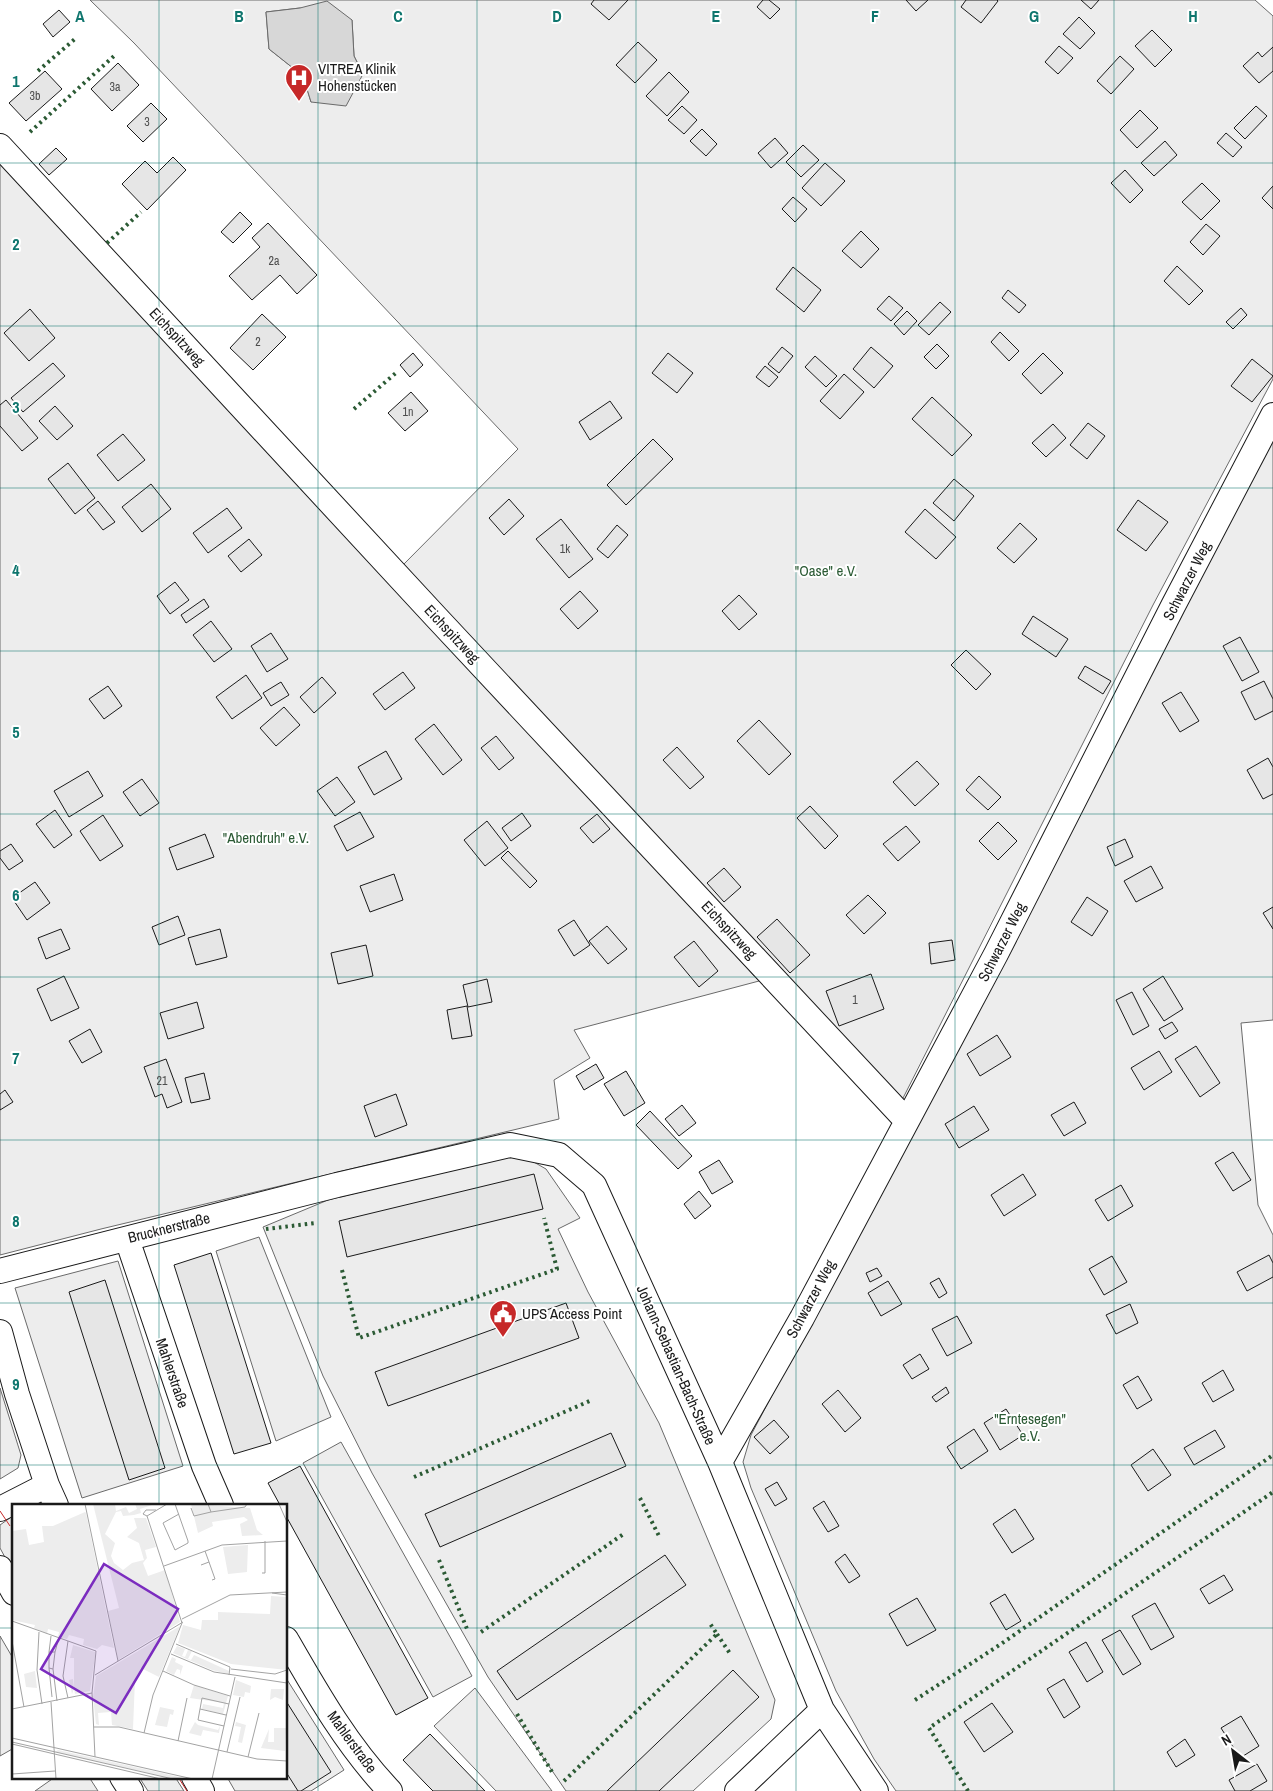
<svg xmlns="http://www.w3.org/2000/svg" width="1273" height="1791" viewBox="0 0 1273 1791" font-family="'Archivo Narrow',sans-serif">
  <rect width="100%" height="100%" fill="#fff"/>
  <path fill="#ededed" stroke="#6a6a6a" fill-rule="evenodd" d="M90 0H1255L1273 16V379L1153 605 900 1104 401 567 518 449 134 43ZM300 8 352 20 354 56 363 74 311 102 303 76 269 49 266 12Z
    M0 159 759 981 574 1030 590 1058 554 1080 559 1119 101 1229 0 1255Z
    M1273 434V1020L1241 1023 1258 1205 1273 1235V1791H896L874 1759 836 1691 751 1488 743 1462 751 1435 1070 834Z
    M518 1153 546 1169 580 1218 558 1229 588 1292 659 1423 775 1700 771 1719 693 1791H566L488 1677 372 1473 323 1376 263 1227 328 1200Z
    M259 1237 331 1417 276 1441 216 1251Z
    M118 1261 183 1466 82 1498 15 1288Z
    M0 1388 21 1455 18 1468 0 1479Z
    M341 1442 472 1676 433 1697 303 1463Z
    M14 1515V1574L0 1548V1525Z
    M0 1636 14 1660V1748L0 1756Z
    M286 1678 344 1770 311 1791H235L227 1777H286Z
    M475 1688 552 1791H496L434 1726Z
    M55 1777H89L98 1791H35Z
    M139 1777H175L184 1791H148Z"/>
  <path fill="#d7d7d7" stroke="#6a6a6a" d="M327 1 352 20 354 56 363 74 346 106 311 102 303 76 269 49 266 12 300 8Z"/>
  <path fill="#e6e6e6" stroke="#1a1a1a" d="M594 0H628L609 20 591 4Z
    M763 0H769L780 9 770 19 757 7Z
    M906 0H928L916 11Z
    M966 0H997L998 1 981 23 961 7Z
    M1081 0H1099L1091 9Z
    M59 10 70 22 53 37 43 24Z
    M1079 17 1095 33 1080 49 1063 34Z
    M1152 30 1172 50 1155 67 1135 46Z
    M638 42 657 60 635 83 616 65Z
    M1059 46 1073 58 1058 74 1045 62Z
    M1273 47V71L1259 83 1243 66 1258 52 1262 57Z
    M1120 56 1134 69 1111 94 1097 81Z
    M118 63 139 85 112 111 91 89Z
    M45 71 62 89 26 121 9 103Z
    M669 72 689 92 667 116 646 96Z
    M151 103 167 119 143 142 127 126Z
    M682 106 697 120 684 134 668 120Z
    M1256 106 1267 116 1245 139 1234 128Z
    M1140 110 1158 128 1137 148 1120 130Z
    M702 129 717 144 706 156 690 141Z
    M1226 133 1242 147 1233 157 1217 143Z
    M775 138 788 153 771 168 758 153Z
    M1165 141 1177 155 1154 176 1141 163Z
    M803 145 819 160 801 177 786 162Z
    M56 148 67 159 49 175 39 164Z
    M173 157 186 170 147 210 122 184 145 161 157 173Z
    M825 163 845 181 821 206 802 188Z
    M1125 170 1143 190 1130 203 1111 183Z
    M1202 183 1220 201 1201 220 1182 202Z
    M1273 186V209L1262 198Z
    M793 197 807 209 795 222 782 209Z
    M240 212 252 224 233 243 221 232Z
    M268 223 317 275 297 294 280 275 252 300 229 276 260 247 252 238Z
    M1206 224 1220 236 1203 255 1190 242Z
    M861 231 879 249 861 268 842 251Z
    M1177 266 1203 291 1189 305 1164 281Z
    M793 267 821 290 804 312 776 289Z
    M1008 290 1026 305 1019 313 1002 298Z
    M889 296 903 308 891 321 877 309Z
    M940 302 951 312 929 335 918 325Z
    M1241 308 1247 315 1233 329 1226 322Z
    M30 309 55 338 29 361 4 333Z
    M907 311 917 321 904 335 894 324Z
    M262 314 286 337 253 370 230 348Z
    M1000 332 1019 351 1009 361 991 342Z
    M937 344 949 356 936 369 924 357Z
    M782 347 793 356 779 373 768 364Z
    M871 347 893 366 874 388 853 369Z
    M413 353 423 365 410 377 400 365Z
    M668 353 693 373 677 393 652 373Z
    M1043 353 1063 373 1041 394 1022 374Z
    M815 356 837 376 826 387 805 367Z
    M1252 359 1273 376 1252 402 1231 386Z
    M53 363 65 376 23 412 11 398Z
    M765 366 778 377 769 387 756 377Z
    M844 374 864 392 840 419 820 401Z
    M411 392 428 411 405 431 388 413Z
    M932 397 972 435 952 456 912 419Z
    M6 400 38 438 22 451 0 426V405Z
    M610 401 622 418 590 440 579 422Z
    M55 406 73 426 57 440 39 421Z
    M1088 423 1105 436 1087 459 1070 445Z
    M1053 424 1066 438 1046 457 1032 443Z
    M123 434 145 460 118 481 97 455Z
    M653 439 673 459 626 505 607 485Z
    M68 463 95 498 75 514 48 479Z
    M954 479 974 496 954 521 933 503Z
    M151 484 171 509 142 532 122 507Z
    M509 499 524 516 504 535 489 518Z
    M1138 500 1168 522 1146 551 1117 530Z
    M98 501 115 522 103 530 87 510Z
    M227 508 242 528 208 553 193 533Z
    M925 509 956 537 936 559 905 532Z
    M561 519 593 559 569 578 536 539Z
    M1020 523 1037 539 1014 563 997 548Z
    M617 525 628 535 608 558 597 549Z
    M249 539 262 555 241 572 228 556Z
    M175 582 189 600 170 614 157 596Z
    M580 591 598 611 578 629 560 609Z
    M739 595 757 614 739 630 722 611Z
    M204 599 209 607 186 623 181 615Z
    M1033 616 1068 639 1056 657 1022 634Z
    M211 621 232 649 214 662 193 635Z
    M271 633 288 659 267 672 251 646Z
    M1240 637 1259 672 1242 681 1223 646Z
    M966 650 991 674 976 690 951 665Z
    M1085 666 1111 681 1103 694 1078 678Z
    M403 672 415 688 385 710 373 694Z
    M246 675 262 698 232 719 216 697Z
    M322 677 336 693 314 713 300 697Z
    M1264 681 1273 699V711L1255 720 1241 692Z
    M281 682 289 695 271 706 263 693Z
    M108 686 122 706 104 719 89 699Z
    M1181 692 1199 721 1180 732 1162 703Z
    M284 707 300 725 276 746 260 728Z
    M759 720 791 754 769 775 737 741Z
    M434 724 462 760 443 775 415 739Z
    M496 736 514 758 499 770 481 748Z
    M677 747 704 777 690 789 663 760Z
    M386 751 402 779 374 795 358 767Z
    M1268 758 1273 767V794L1263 799 1247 770Z
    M917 761 939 784 915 806 893 782Z
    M88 771 103 796 69 817 54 791Z
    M979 776 1001 797 988 810 966 790Z
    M337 777 355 802 335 816 317 791Z
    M142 779 159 803 140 816 123 792Z
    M810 806 838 836 825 849 797 818Z
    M55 810 72 835 54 848 36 824Z
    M360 812 374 837 347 851 334 826Z
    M522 813 531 826 511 841 502 828Z
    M597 814 610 829 593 843 580 828Z
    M103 815 123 846 100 861 80 831Z
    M487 821 508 848 485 866 464 840Z
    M998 822 1017 841 998 860 979 841Z
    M906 826 920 842 898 861 883 844Z
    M205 834 214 857 177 870 169 848Z
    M1125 839 1133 857 1115 866 1107 847Z
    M11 844 23 861 9 870 0 858V851Z
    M508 851 537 881 530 888 501 858Z
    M1151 866 1163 888 1136 902 1124 881Z
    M724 868 741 887 724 902 707 883Z
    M394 874 403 900 370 912 360 886Z
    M35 882 50 903 27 920 12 898Z
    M868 895 886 913 864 934 846 915Z
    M1087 897 1108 911 1092 936 1071 922Z
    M1273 907V929L1263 913Z
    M178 916 185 935 159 945 152 927Z
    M777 919 810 955 790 973 757 937Z
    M574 920 590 945 574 956 558 930Z
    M607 926 627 949 608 964 589 941Z
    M61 929 70 949 46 959 38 938Z
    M220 929 227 957 196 965 188 938Z
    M952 940 955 960 931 964 929 943Z
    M694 941 718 971 699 987 674 957Z
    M366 945 373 976 338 984 331 953Z
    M871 974 884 1009 839 1026 826 991Z
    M64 976 79 1008 51 1021 37 989Z
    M1163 976 1183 1009 1164 1021 1143 989Z
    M487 979 492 1002 468 1007 463 985Z
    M1132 992 1149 1026 1133 1035 1116 1000Z
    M197 1002 204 1028 168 1039 160 1013Z
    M467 1006 472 1036 452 1039 447 1010Z
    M1172 1022 1178 1031 1165 1039 1159 1029Z
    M90 1029 102 1052 82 1063 69 1041Z
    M997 1035 1011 1057 980 1076 967 1054Z
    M1196 1046 1220 1083 1200 1097 1175 1059Z
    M1159 1051 1172 1072 1144 1090 1131 1068Z
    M166 1059 182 1102 167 1108 162 1094 155 1097 144 1067Z
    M596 1064 604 1078 584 1090 576 1076Z
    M626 1071 645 1103 624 1116 604 1084Z
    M204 1073 210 1099 191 1103 185 1078Z
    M5 1090 13 1102 0 1110V1094Z
    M396 1094 407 1125 375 1137 364 1106Z
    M1074 1102 1086 1123 1064 1136 1051 1115Z
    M682 1105 696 1123 679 1136 665 1119Z
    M974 1106 989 1130 959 1148 945 1124Z
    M650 1111 692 1156 678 1169 636 1125Z
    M1233 1152 1251 1180 1233 1191 1215 1163Z
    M719 1160 733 1182 712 1194 699 1172Z
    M534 1174 543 1209 347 1257 339 1221Z
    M1023 1174 1036 1195 1004 1216 991 1195Z
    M1121 1185 1133 1206 1108 1221 1095 1200Z
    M699 1191 711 1206 695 1219 684 1204Z
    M211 1253 271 1443 234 1454 174 1265Z
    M1269 1255 1273 1263V1277L1247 1291 1237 1272Z
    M1112 1256 1127 1282 1104 1295 1089 1269Z
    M877 1268 882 1276 870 1282 866 1273Z
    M939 1278 947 1293 939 1298 930 1283Z
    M105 1280 165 1468 129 1480 69 1292Z
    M888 1281 902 1304 881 1316 868 1293Z
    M566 1303 579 1338 388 1406 375 1372Z
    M1130 1304 1138 1323 1116 1334 1106 1315Z
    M957 1316 972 1343 947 1356 932 1329Z
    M920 1354 929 1369 912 1379 903 1365Z
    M1223 1370 1234 1390 1213 1402 1202 1383Z
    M1138 1376 1152 1400 1137 1409 1123 1385Z
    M946 1387 949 1393 936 1402 932 1397Z
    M838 1390 861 1418 845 1432 822 1404Z
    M1006 1409 1023 1435 1000 1450 984 1423Z
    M774 1420 789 1437 770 1454 754 1437Z
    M974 1429 988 1451 961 1469 947 1447Z
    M1215 1430 1225 1447 1194 1465 1184 1448Z
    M611 1433 626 1466 440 1547 425 1514Z
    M1153 1449 1171 1475 1148 1491 1131 1465Z
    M300 1466 428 1698 396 1715 286 1516V1505H280L268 1483Z
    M777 1482 787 1499 775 1506 765 1489Z
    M824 1501 839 1526 828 1532 813 1508Z
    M1015 1509 1034 1539 1012 1553 993 1524Z
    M845 1554 860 1576 849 1583 835 1562Z
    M665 1555 686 1585 517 1700 497 1671Z
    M1224 1575 1233 1590 1209 1604 1200 1589Z
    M1005 1594 1021 1621 1006 1630 990 1603Z
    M917 1598 936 1630 907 1646 889 1614Z
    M1155 1603 1174 1637 1151 1650 1132 1616Z
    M1120 1630 1141 1664 1123 1675 1102 1640Z
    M1086 1642 1103 1672 1087 1682 1069 1652Z
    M733 1670 759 1697 659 1791H607Z
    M1064 1679 1080 1707 1064 1718 1047 1689Z
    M286 1701 331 1772 301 1791H298L286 1772Z
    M992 1703 1013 1732 984 1752 964 1722Z
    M1241 1716 1259 1746 1240 1758 1221 1728Z
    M430 1734 485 1791H433L426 1784 403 1760Z
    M1185 1739 1195 1755 1176 1767 1167 1752Z
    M1257 1764 1267 1781 1250 1791H1235L1229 1780Z"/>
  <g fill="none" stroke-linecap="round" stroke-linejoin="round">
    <defs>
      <path id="minor" d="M0 146 436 617 906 1120
        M127 1239 204 1466 221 1505
        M0 1271 337 1185 510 1145 559 1155 594 1185 720 1462 822 1710 876 1791
        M0 1332 17 1394 47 1485 0 1509
        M720 1462 802 1318 996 954 1173 606 1273 415
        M47 1485 56 1505
        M0 1568 14 1593
        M286 1639C317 1693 347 1746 390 1791
        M122 1777 131 1791
        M194 1777 202 1791
        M737 1791 822 1710"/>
    </defs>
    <use href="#minor" stroke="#1a1a1a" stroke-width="26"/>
    <use href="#minor" stroke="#fff" stroke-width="24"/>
    <path stroke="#2b5a34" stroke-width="4" stroke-dasharray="2.5 4" stroke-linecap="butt" d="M38 71 76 38
      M30 132 114 56
      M107 243 141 212
      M354 409 397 372
      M266 1229 316 1223
      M342 1270 359 1338 557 1269 544 1218
      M414 1477 592 1400
      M640 1498 660 1538
      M439 1560 467 1629
      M481 1632 625 1533
      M717 1634 731 1655
      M915 1700 1001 1644 1273 1455
      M517 1714 552 1772
      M564 1781 717 1634 709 1622
      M968 1791 929 1728 1273 1492"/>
    <path stroke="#c62828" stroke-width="1" stroke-dasharray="18 4 2.5 4" stroke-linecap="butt" d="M0 1511 14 1532
      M178 1777 187 1791"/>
  </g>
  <path fill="none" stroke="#0f766e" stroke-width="1" stroke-opacity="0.55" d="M159 0V1505M318 0V1791M477 0V1791M636 0V1791M796 0V1791M955 0V1791M1114 0V1791M0 163H1273M0 326H1273M0 488H1273M0 651H1273M0 814H1273M0 977H1273M0 1140H1273M0 1303H1273M0 1465H1273M0 1628H14M286 1628H1273M159 1777V1791"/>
  <defs>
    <symbol id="hospital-pin" viewBox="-11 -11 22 30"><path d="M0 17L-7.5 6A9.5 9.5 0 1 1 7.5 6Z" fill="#c62828" stroke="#fff"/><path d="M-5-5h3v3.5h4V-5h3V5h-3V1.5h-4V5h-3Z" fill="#fff"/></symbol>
    <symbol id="civic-pin" viewBox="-11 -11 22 30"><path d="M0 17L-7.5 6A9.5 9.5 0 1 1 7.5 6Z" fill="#c62828" stroke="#fff"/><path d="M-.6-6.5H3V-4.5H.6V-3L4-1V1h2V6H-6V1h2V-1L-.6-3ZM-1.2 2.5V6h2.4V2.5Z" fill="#fff"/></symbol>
  </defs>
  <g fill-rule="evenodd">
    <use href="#hospital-pin" x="283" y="62" width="32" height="43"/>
    <use href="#civic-pin" x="487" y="1298" width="32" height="43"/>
  </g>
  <g text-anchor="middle" stroke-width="4" stroke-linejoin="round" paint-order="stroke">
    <g font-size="12" fill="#4d4d4d">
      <text x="115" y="91">3a</text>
      <text x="35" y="100">3b</text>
      <text x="147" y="126">3</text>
      <text x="274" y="265">2a</text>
      <text x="258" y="346">2</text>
      <text x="408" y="416">1n</text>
      <text x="565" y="553">1k</text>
      <text x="855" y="1004">1</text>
      <text x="162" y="1085">21</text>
    </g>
    <g font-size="15" fill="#1a1a1a" stroke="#fff" text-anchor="start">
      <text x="318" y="74">VITREA Klinik<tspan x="318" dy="17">Hohenstücken</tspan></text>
      <text x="522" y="1319">UPS Access Point</text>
    </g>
    <g font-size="15" fill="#1a1a1a" stroke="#fff">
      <text transform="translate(177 337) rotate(47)" y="5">Eichspitzweg</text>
      <text transform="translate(1187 581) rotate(-63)" y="5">Schwarzer Weg</text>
      <text transform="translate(452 634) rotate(47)" y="5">Eichspitzweg</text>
      <text transform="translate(729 930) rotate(47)" y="5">Eichspitzweg</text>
      <text transform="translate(1002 942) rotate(-63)" y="5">Schwarzer Weg</text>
      <text transform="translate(169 1228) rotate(-14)" y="5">Brucknerstraße</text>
      <text transform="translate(811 1299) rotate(-62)" y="5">Schwarzer Weg</text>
      <text transform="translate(676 1365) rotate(66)" y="5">Johann-Sebastian-Bach-Straße</text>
      <text transform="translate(172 1373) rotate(71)" y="5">Mahlerstraße</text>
      <text transform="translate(352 1742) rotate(54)" y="5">Mahlerstraße</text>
    </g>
    <g font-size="15" fill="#2b5a34" stroke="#fff">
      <text x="826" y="576">"Oase" e.V.</text>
      <text x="266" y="843">"Abendruh" e.V.</text>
      <text x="1030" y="1424">"Erntesegen"<tspan x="1030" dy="17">e.V.</tspan></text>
    </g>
  </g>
  <g transform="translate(12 1504)">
    <rect width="275" height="275" fill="#fff"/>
    <path d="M81 0H103L104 7 114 3 117 9 125 5 123 0H143L128 5 129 9 122 11 111 12 109 7 104 8 93 30 103 39 99 52 102 59 111 66 120 59 132 56 127 39 115 33 125 24 122 14H134L144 43 133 46 135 54 131 59 136 72 153 66 168 118 106 156 96 107 107 104ZM179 0 238 4 245 26 251 31 230 32 228 20 236 16 232 13 200 18 201 22 186 29ZM73 8 74 9 102 144 90 141 85 145 71 141 72 135 57 131 55 135 46 133 47 128 36 125 35 130 22 124 23 121 0 116V27L14 25 17 41 32 38 30 22H41ZM236 41 235 68 216 70 211 43ZM259 92 275 93V166L219 160 166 139 171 121 189 126 190 116H206V108L258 110ZM168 122 147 173 129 164 123 175 121 225 100 221 99 208 86 209 87 221 84 220 81 193 84 172ZM61 141 83 148V152L78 187 63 190 62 185 60 190 57 176 61 175 62 185V154H58ZM165 142 173 145 170 152 173 153 176 146 180 147 176 155 179 156 182 151 217 167 216 170 200 166 161 149ZM160 153 164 155 163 158 171 162 168 171V166L165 165 162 171 154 167ZM23 167 25 184 14 183 12 170ZM224 176 239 182 238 189 233 188 232 193 221 191ZM182 181 216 192 211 210 190 205 191 200 211 204 212 199 178 194ZM259 185H272L271 196 263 193 258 196ZM148 203 162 206 161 211 158 210 155 223 143 221ZM183 218 186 221 206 226 208 222 207 229 191 226 189 232 177 229ZM224 218 234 221 230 239 226 238 229 223 223 222ZM262 224H274L273 247 249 244 257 225 256 238H262ZM46 246 150 269 175 275H162L43 248Z" fill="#ededed"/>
    <path fill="none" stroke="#a3a3a3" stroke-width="1" d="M73 0 106 157M163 0 176 37V39L163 46 151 19 167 10M196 0 199 8 233 3 235 0M267 0 275 18M179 4 182 12 199 8M135 12 155 0M197 58 203 75 200 76M189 61 197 58 193 47M152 62 210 41 275 37M250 69H253V37M260 89 275 91M170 115 218 91 275 88M0 117 84 147 80 189 83 253M27 128 25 166 30 200M39 132 37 148H43L46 137M0 137 12 203M164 140 218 163 217 171M37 148V164L41 165 43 148M159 150 202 168 275 179M37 164 40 193M41 165 45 197M219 165 263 170 275 166M151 167 182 181 218 192M83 171 171 118M56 194 51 172 56 137M39 198 44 275M0 205 80 189M188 205 190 194 217 200M212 222 186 216 188 205 214 211M82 223H107L245 255 275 257M132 229 141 191 170 119 135 12 131 10 134 6H144M0 234 181 275M166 237 175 194M0 238 161 275M0 240 149 275M215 248 228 193M236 253 247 209M0 270 43 267M200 275 223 173"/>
    <path fill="#7b2cbf" fill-opacity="0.15" stroke="#7b2cbf" stroke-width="2.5" d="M92 60 166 105 104 209 29 165Z"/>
    <rect width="275" height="275" fill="none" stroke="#1a1a1a" stroke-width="2.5"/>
  </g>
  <g font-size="16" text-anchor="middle" font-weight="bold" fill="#0f766e" stroke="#fff" stroke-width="4" stroke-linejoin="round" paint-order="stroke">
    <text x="80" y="22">A</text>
    <text x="239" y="22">B</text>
    <text x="398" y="22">C</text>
    <text x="557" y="22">D</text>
    <text x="716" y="22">E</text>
    <text x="875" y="22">F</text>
    <text x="1034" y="22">G</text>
    <text x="1193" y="22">H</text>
    <text x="16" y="87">1</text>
    <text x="16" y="250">2</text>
    <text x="16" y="413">3</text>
    <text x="16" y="576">4</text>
    <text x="16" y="738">5</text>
    <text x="16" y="901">6</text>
    <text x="16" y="1064">7</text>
    <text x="16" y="1227">8</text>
    <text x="16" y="1390">9</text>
  </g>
  <g transform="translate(1233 1751) rotate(329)" stroke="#ffffff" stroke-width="4" paint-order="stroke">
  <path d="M0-4L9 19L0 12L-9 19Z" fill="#1a1a1a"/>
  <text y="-8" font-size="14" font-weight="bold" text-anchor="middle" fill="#1a1a1a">N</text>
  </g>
</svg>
